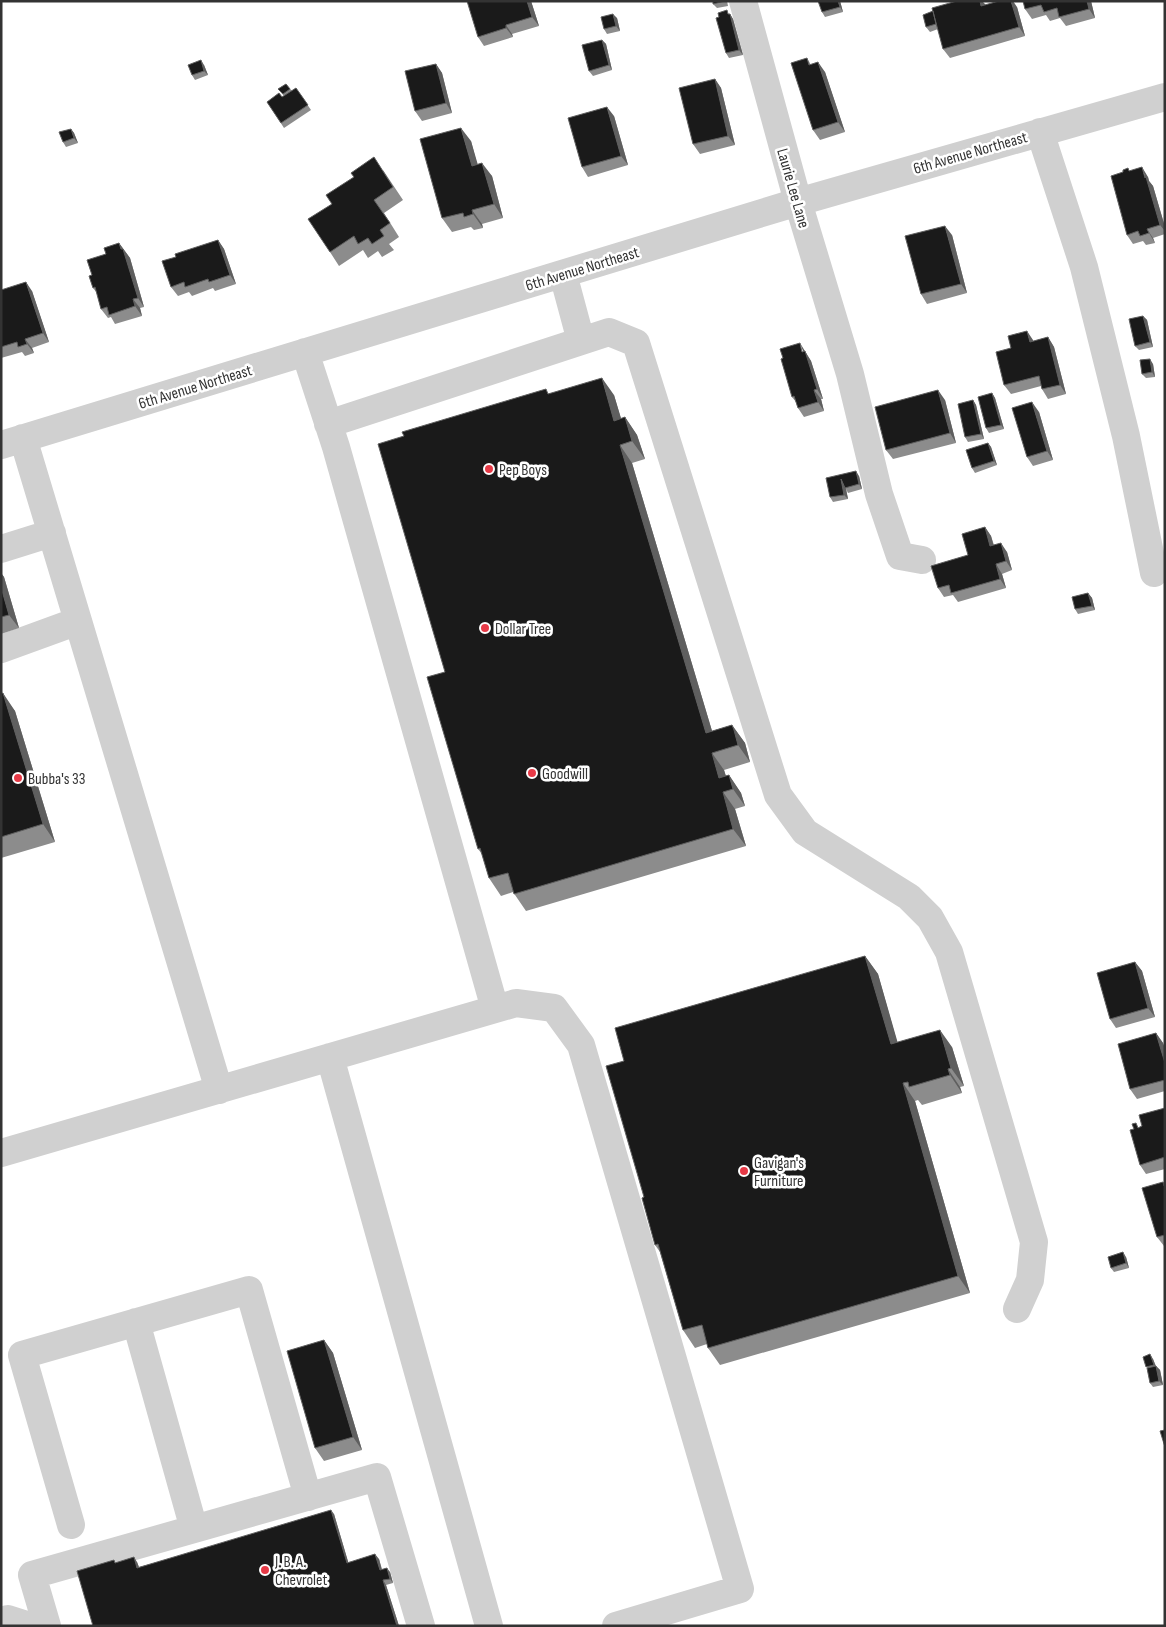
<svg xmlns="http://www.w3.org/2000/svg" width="1166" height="1627" viewBox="0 0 1166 1627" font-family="'Sofia Sans Condensed',sans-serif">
  <rect width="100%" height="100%" fill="#fff"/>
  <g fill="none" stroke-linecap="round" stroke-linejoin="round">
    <path stroke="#d0d0d0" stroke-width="28" d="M743 1 798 202 850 374 879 494 900 556 922 560
      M1040 132 1084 267 1126 436 1154 573
      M563 274 581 341
      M305 352 336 447 495 1009
      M328 424 609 332 636 343 778 795 805 832 909 897 930 918 949 952 1034 1242 1030 1280 1017 1309
      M23 438 219 1090
      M1 445 798 202 1165 97
      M1 549 52 533
      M1 649 78 621
      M330 1057 489 1626
      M1 1153 516 1003 554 1008 581 1045 740 1589 616 1626
      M136 1322 194 1529
      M71 1525 22 1355 249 1290 308 1497
      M1 1621 8 1619 30 1626
      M47 1626 32 1575 377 1477 421 1626"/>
  </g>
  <path fill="#8c8c8c" d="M531 1 539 26 512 34 513 37 484 46 478 37Z
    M713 1H727L728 6 717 8 713 4Z
    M840 1 843 12 825 17 822 12Z
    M957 1H982L985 5 1017 7 1025 36 950 58 943 49 938 29 930 32 926 27 933 11Z
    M1023 1H1091L1095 18 1066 26 1060 18 1050 21 1046 15 1032 19 1025 9Z
    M730 14 733 19 743 55 729 58 726 53Z
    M617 18 620 31 607 34 604 29Z
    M602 40 606 44 612 70 593 76 589 71Z
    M807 58 811 65 825 72 845 132 820 140 813 130Z
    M436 64 442 73 452 113 422 121 415 111Z
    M204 65 208 75 195 80 192 75Z
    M715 79 721 88 735 145 700 154 693 144Z
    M286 84 292 91 296 88 311 110 284 128 267 102 284 96 278 89Z
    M614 116 628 165 588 177 582 167Z
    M71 129 74 133 78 143 66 147 63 142Z
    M471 141 477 164 492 176 503 218 482 224 483 228 474 230 471 227 452 232 442 218Z
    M1128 168 1129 171 1148 177 1149 181 1153 186 1165 227V234L1153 238 1155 243 1146 245 1143 241 1133 244 1127 235 1123 172Z
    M383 170 403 200 384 213 399 237 389 244 394 250 382 257 378 251 368 258 363 250 339 266 330 252Z
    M952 235 967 293 927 304 921 294Z
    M218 240 224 249 236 284 215 291 213 288 192 296 189 292 178 296 171 287 176 257Z
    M119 243 130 258 144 307 140 308 142 316 115 324 111 317 108 318 101 309 97 293 93 288 92 275Z
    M1 290 32 291 49 342 32 348 34 353 25 356 22 352 1 358Z
    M1143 316 1147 320 1153 347 1139 350 1135 346Z
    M1048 337 1054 347 1066 394 1048 399 1042 389 1041 386 1011 394 1004 385 1034 341Z
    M806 353 811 361 823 399H821L824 411 804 417 798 408 796 402 792 397Z
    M1153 364 1155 377 1146 378 1142 374Z
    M549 393 614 395 621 419 625 417 637 435 645 459 632 463 712 731 732 725 745 743 750 762 724 770 726 776 729 775 741 793 745 806 735 809 746 846 526 911 513 892 501 896 489 878 482 854 478 849 445 672Z
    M992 393 995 398 1004 429 989 433 986 428Z
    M945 400 956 443 893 459 886 450Z
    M973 400 976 405 984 439 968 442 965 437Z
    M1039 412 1053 460 1033 466 1027 457Z
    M988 443 991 447 997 465 975 473 972 468Z
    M859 476 862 489 848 493 846 489 848 499 833 502 830 497Z
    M985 527 991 536 994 545 1007 552 1012 570 1002 574 1006 588 958 602 953 595 944 597 938 588 968 555Z
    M1 573 4 577 19 628 1 634Z
    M1088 593 1092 598 1095 610 1078 614 1075 609Z
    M1 694 15 711 55 842 1 858Z
    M865 956 878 974 897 1042 952 1047 964 1086 960 1087 962 1093 922 1105 918 1100 915 1101 970 1293 720 1365 708 1348 707 1344 695 1348 683 1330 660 1252 655 1245 644 1197 624 1061Z
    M1135 962 1142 971 1155 1017 1116 1028 1110 1019Z
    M1156 1033 1163 1043 1165 1049V1091L1137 1099 1130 1089Z
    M1165 1108V1169L1146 1174 1140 1165 1139 1127 1142 1126Z
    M1163 1182 1165 1184V1246H1164L1157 1237Z
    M1126 1257 1129 1268 1114 1272 1111 1268Z
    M324 1340 333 1353 362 1450 324 1461 315 1448Z
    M1153 1359 1156 1366 1160 1370 1163 1385 1153 1387 1150 1383 1147 1368Z
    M334 1514 348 1562 379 1559 382 1569 390 1572 393 1583 386 1585 399 1626 116 1562H137L139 1567Z"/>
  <path fill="#5f5f5f" d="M527 1H531L539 26 532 17Z
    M838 1H840L843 12 840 7Z
    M980 1H982L985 4 988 16 981 6Z
    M1011 1H1013L1017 7 1025 36 1019 27Z
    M1087 1H1091L1095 18 1089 9Z
    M613 14 617 18 620 31 616 26Z
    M730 14 733 19 743 55 739 50Z
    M506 25 512 34 513 37 506 28Z
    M602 40 606 44 612 70 609 65Z
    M201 60 204 65 208 75 204 71Z
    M818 62 825 72 845 132 838 122Z
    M436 64 442 73 452 113 446 103Z
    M715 79 721 88 735 145 728 136Z
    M607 107 614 116 628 165 621 156Z
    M461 128 471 141 482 179 472 166Z
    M71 129 74 133 78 143 74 138Z
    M482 163 492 176 503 218 494 204Z
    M1142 167 1148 177 1149 181 1153 186 1165 227V231L1160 225Z
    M472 210 482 224 483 228 473 214Z
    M945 226 952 235 967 293 961 284Z
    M1147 229 1153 238 1155 243 1149 233Z
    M218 240 224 249 236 284 230 275Z
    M119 243 130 258 144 307 138 298Z
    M26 282 32 291 49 342 43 333Z
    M133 299 140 308 142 316 135 306Z
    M1143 316 1147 320 1153 347 1150 342Z
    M1027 331 1033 340 1036 351 1030 342Z
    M1048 337 1054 347 1066 394 1060 385Z
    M25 339 32 348 34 353 27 344Z
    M800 343 811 361 823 399 817 389Z
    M1150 359 1153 364 1155 377 1152 372Z
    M602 378 614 395 627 438 614 421Z
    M814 390 821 399 824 411 818 402Z
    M938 390 945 400 956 443 950 433Z
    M992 393 995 398 1004 429 1001 425Z
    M973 400 976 405 984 439 981 434Z
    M1032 402 1039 412 1053 460 1047 451Z
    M625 417 637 435 645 459 632 441Z
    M988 443 991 447 997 465 994 461Z
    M620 445 632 463 718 751 706 733Z
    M856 471 859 476 862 489 859 484Z
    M841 479 846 489 848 499 844 495Z
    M985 527 991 536 996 555 990 546Z
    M1001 543 1007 552 1012 570 1006 561Z
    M996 564 1002 574 1006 588 1000 579Z
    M1 573 4 577 19 628 9 615 1 587Z
    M1088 593 1092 598 1095 610 1092 606Z
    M3 693 15 711 55 842 43 824Z
    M732 725 745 743 750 762 738 745Z
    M712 753 724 770 730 790 719 778Z
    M729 775 741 793 745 806 733 789Z
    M723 792 735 809 746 846 733 829Z
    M865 956 878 974 903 1061 891 1044Z
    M1135 962 1142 971 1155 1017 1148 1008Z
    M940 1030 952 1047 964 1086 951 1068Z
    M1156 1033 1163 1043 1165 1049V1063Z
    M948 1069 960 1087 962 1093 950 1075Z
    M903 1083 915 1101 970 1293 958 1276Z
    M1123 1252 1126 1257 1129 1268 1126 1263Z
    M324 1340 333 1353 362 1450 353 1437Z
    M1150 1354 1153 1359 1157 1370 1154 1365Z
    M1156 1366 1160 1370 1163 1385 1159 1381Z
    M331 1510 334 1514 350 1568 347 1563Z
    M375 1554 379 1559 383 1575 380 1570Z
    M134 1557 137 1562 141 1573 137 1568Z
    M387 1568 390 1572 393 1583 390 1579Z
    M383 1580 386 1585 399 1626H397Z"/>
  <path fill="#1a1a1a" stroke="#5f5f5f" d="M467 1H527L532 17 506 25V28L478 37Z
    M713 1H725L713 4Z
    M818 1H838L840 7 822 12Z
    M957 1H980L981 6 999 1H1011L1019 27 943 49 932 8Z
    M1023 1H1087L1089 9 1059 17 1057 8 1044 12 1041 5 1025 9Z
    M727 10 728 14H730L739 50 726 53 716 18 719 17 718 13Z
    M933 11 936 24 926 27 923 15Z
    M613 14 616 26 604 29 601 17Z
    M602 40 609 65 589 71 582 45Z
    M807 58 809 65 818 62 838 122 813 130 791 63Z
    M201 60 204 71 192 75 188 65Z
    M436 64 446 103 415 111 405 71Z
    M715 79 728 136 693 144 679 88Z
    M286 84 290 89 283 94 278 89Z
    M296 88 308 105 281 123 267 102 279 93 282 97Z
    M607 107 621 156 582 167 568 118Z
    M461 128 472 166 482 163 494 204 472 210 473 214 464 217 463 213 442 218 420 139Z
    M71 129 74 138 63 142 59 132Z
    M374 157 393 187 374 200 390 223 380 230 384 236 372 244 368 238 358 244 354 236 330 252 308 219 332 204 326 195 354 177 351 173Z
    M1142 167 1145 178 1146 177 1160 225 1147 229 1149 233 1140 236 1138 231 1127 235 1111 176 1123 172V170L1128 168 1129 171Z
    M945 226 961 284 921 294 905 236Z
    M218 240 230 275 209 282 208 279 185 287 184 282 171 287 162 261 176 257 175 254Z
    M119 243 121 249H123L138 298 133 299 135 306 109 315 107 307 101 309 95 287 93 288 89 276 92 275 87 260 106 254 104 248Z
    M26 282 43 333 25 339 27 344 18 347 17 342 1 347V290Z
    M1143 316 1150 342 1135 346 1129 319Z
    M1027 331 1030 342 1048 337 1060 385 1042 389 1039 376 1004 385 996 352 1011 348 1008 336Z
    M800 343 802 352 805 351 817 389 814 390 818 402 798 408 794 396 792 397 781 359 783 358 780 349Z
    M1150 359 1152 372 1142 374 1140 360Z
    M602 378 614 421 625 417 632 441 620 445 706 733 732 725 734 730 738 745 712 753 719 778 729 775 733 789 723 792 733 829 514 894 508 873 489 878 480 848 478 849 427 677 445 672 378 444 404 436 402 432 546 389 548 394Z
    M938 390 950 433 886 450 875 407Z
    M992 393 1001 425 986 428 978 397Z
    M973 400 981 434 965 437 958 404Z
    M1032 402 1047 451 1027 457 1012 408Z
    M988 443 994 461 972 468 966 450Z
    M856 471 859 484 845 488 841 479 844 495 830 497 826 478Z
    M985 527 990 546 1001 543 1006 561 996 564 1000 579 951 593 949 585 938 588 931 566 968 555 962 534Z
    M1 587 9 615 1 617Z
    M1088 593 1092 606 1075 609 1072 597Z
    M3 693 43 824 1 837V694Z
    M865 956 891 1044 940 1030 951 1068 948 1069 950 1075 909 1087 908 1082 903 1083 958 1276 708 1348 702 1325 683 1330 658 1244 655 1245 642 1198 644 1197 606 1066 624 1061 615 1028Z
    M1135 962 1148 1008 1110 1019 1097 973Z
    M1156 1033 1165 1063V1080L1130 1089 1118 1044Z
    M1165 1108V1157L1140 1165 1130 1130 1134 1129 1132 1124 1136 1123 1138 1128 1142 1126 1139 1115Z
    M1163 1182 1164 1186H1165V1235L1157 1237 1142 1188Z
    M1123 1252 1126 1263 1111 1268 1108 1257Z
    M324 1340 353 1437 315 1448 287 1351Z
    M1150 1354 1154 1365 1146 1367 1143 1357Z
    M1156 1366 1159 1381 1150 1383 1147 1368Z
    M1165 1430V1447L1160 1431Z
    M331 1510 347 1563 375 1554 380 1570 387 1568 390 1579 383 1580 397 1626H93L77 1571 114 1560 115 1563 134 1557 137 1568Z"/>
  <g fill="#e63946" stroke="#fff" stroke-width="2">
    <circle cx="489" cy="469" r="5"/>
    <circle cx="485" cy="628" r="5"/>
    <circle cx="532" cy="773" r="5"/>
    <circle cx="18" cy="778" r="5"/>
    <circle cx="744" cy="1171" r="5"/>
    <circle cx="265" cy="1570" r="5"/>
  </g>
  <g text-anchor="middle" stroke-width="5" stroke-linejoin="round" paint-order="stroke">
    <g font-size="16" fill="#333" stroke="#fff">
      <text transform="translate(970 152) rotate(-16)" y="6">6th Avenue Northeast</text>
      <text transform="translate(794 188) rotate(74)" y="6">Laurie Lee Lane</text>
      <text transform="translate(582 268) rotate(-17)" y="6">6th Avenue Northeast</text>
      <text transform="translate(195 386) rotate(-17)" y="6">6th Avenue Northeast</text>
    </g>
    <g font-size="16" fill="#333" stroke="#fff" text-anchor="start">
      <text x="499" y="475">Pep Boys</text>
      <text x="495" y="634">Dollar Tree</text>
      <text x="542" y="779">Goodwill</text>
      <text x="28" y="784">Bubba's 33</text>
      <text x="754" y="1168">Gavigan's<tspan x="754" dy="18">Furniture</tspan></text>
      <text x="275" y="1567">J. B. A.<tspan x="275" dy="18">Chevrolet</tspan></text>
    </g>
  </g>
  <rect width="1166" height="1627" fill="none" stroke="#333333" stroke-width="5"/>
</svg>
